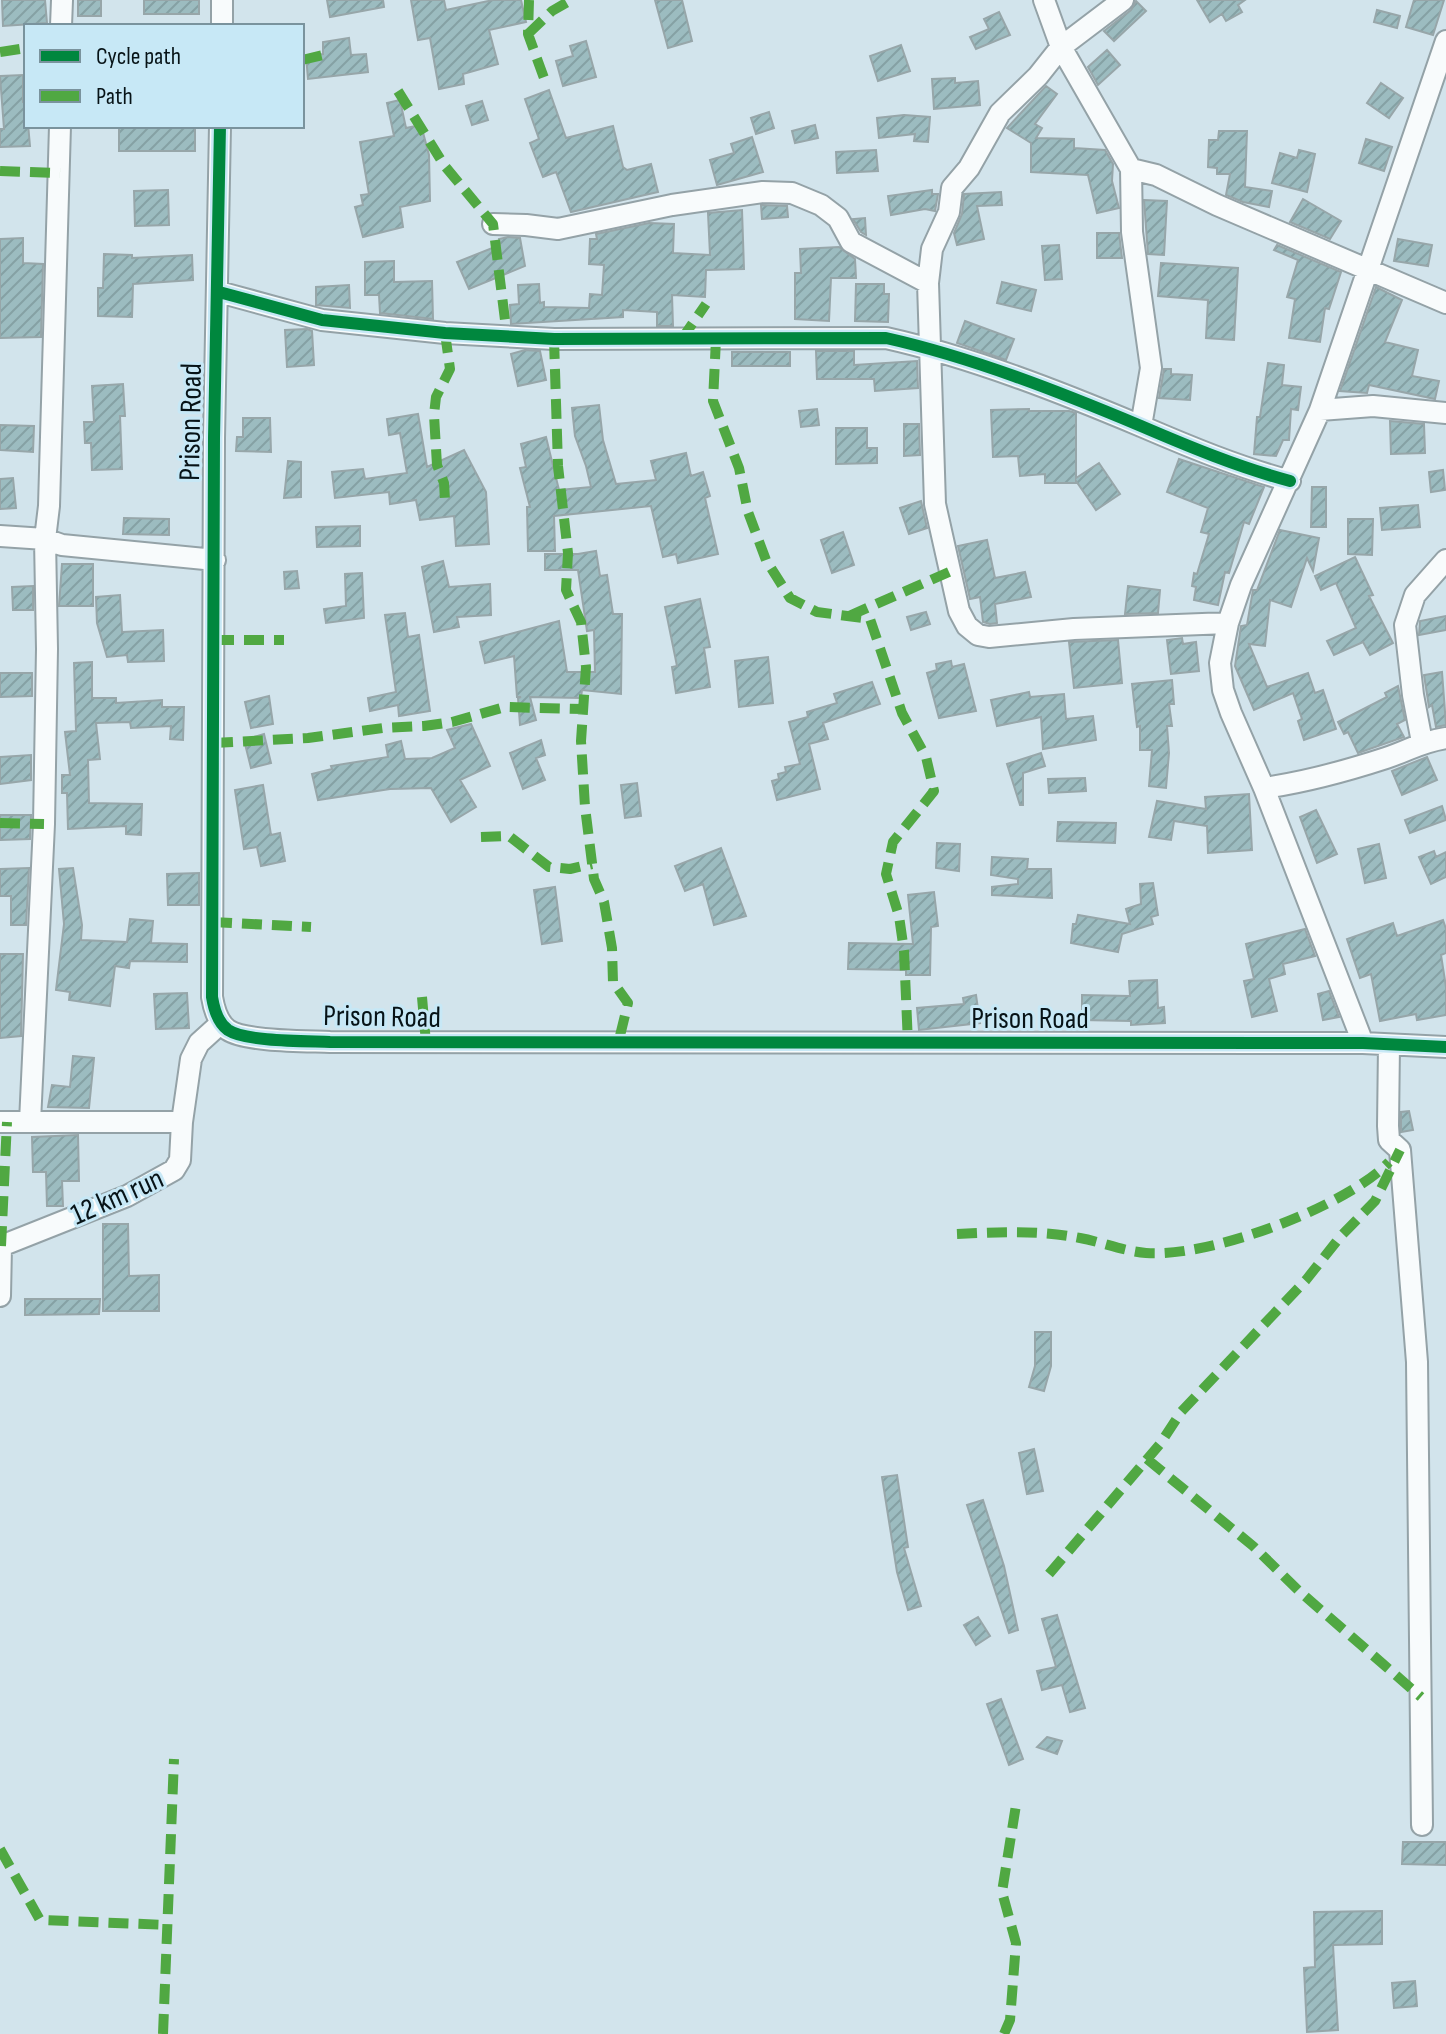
<svg xmlns="http://www.w3.org/2000/svg" width="1446" height="2034" viewBox="0 0 1446 2034" font-family="'Sofia Sans Condensed',sans-serif">
  <defs>
    <pattern id="building-hatch" width="6" height="6" patternUnits="userSpaceOnUse" patternTransform="scale(2)"><rect width="6" height="6" fill="#9cbcc0"/><path d="M-1 1l2-2M0 6l6-6M5 7l2-2" fill="none" stroke="#85a1a4"/></pattern>
  </defs>
  <rect width="100%" height="100%" fill="#d2e4ec"/>
  <path fill="url(#building-hatch)" stroke="#97a6a9" stroke-width="2" d="M2 0H45L47 23 3 26Z
    M78 0H101V16H78Z
    M144 0H199V14H144Z
    M327 0H383L384 7 330 17Z
    M411 0H444L446 10 493 0H521L526 22 489 30 498 64 463 74 464 84 439 89 430 38 418 40Z
    M655 0H682L692 41 668 48Z
    M1197 0H1245L1238 5 1242 12 1226 21 1222 14 1210 22Z
    M1414 0H1444L1433 35 1406 27Z
    M1136 1 1146 11 1114 41 1104 31 1131 10Z
    M1377 10 1400 16 1397 28 1374 22Z
    M999 12 1010 35 976 49 970 37 989 29 984 19Z
    M349 38 351 55 366 54 368 72 308 79 306 56 323 54V42Z
    M586 41 596 77 563 86 556 61 573 56 570 46Z
    M901 45 910 71 878 81 870 56Z
    M1107 50 1120 65 1098 85 1088 67Z
    M23 75V102H26L30 146 0 147V129H4L0 76Z
    M955 78V83L978 81 980 105 934 109 932 79Z
    M1381 83 1403 98 1389 118 1367 103Z
    M1046 86 1057 94 1035 124 1042 128 1036 138 1074 139V148L1105 150 1113 164 1112 181 1119 208 1097 213 1088 175 1031 172V143L1007 128Z
    M549 90 566 138 613 126 623 167 627 170 651 164 658 192 571 212 556 172 543 177 530 143 539 139 525 99Z
    M400 100 406 128 421 125 429 155 430 201 400 207 403 227 363 237 355 207 363 205 361 195 369 194 360 142 394 136 387 103Z
    M482 101 488 120 472 125 466 106Z
    M769 112 774 128 756 134 751 118Z
    M904 115 930 117 928 142 914 141 915 134 879 138 877 118Z
    M815 125 818 138 795 143 792 131Z
    M139 126H195V151H119V127Z
    M1219 131H1247L1245 187 1272 191 1269 207 1243 202 1226 195 1230 174H1217V168L1208 167 1209 140H1218Z
    M752 137 763 172 717 185 710 160 734 153 731 144Z
    M1366 139 1392 147 1384 171 1359 163Z
    M876 150 878 171 837 173 836 152Z
    M1299 150 1315 154 1307 192 1272 183 1280 153 1297 158Z
    M168 190 169 225 135 226 134 191Z
    M932 190V194H938L935 211 925 209 891 215 888 196Z
    M1001 192 1002 205 977 206 984 239 957 245 954 233 962 214 964 194Z
    M1303 199 1341 221 1330 239 1290 222Z
    M1144 200 1167 201 1164 255 1148 254Z
    M761 205 787 206 788 217 762 219Z
    M742 210 744 269 706 270 705 297 672 295 673 326H657V312L623 310V317L511 324 510 305 519 304 518 285 539 284 540 303 544 302V307L589 308 590 294 602 295 604 265 589 264 590 239H597L596 234 649 223 674 224 673 253 710 255 708 213Z
    M865 218 866 235 861 232 853 219Z
    M1097 233H1119L1122 258H1097Z
    M508 237 520 238 525 266 469 289 457 262 500 245 499 239Z
    M23 238V263L43 264 41 337 0 338V239Z
    M1398 239 1432 245 1428 266 1394 261Z
    M1059 245 1062 279 1045 280 1042 246Z
    M1277 245 1341 272 1329 309 1325 308 1320 342 1289 338 1295 299 1287 297 1298 260 1274 250Z
    M839 247 855 259 856 278H831L829 321 795 319V273H801L800 249Z
    M104 254 132 255V258L192 255 193 280 133 284 132 317 98 316V288H103Z
    M394 261V282L432 281 433 319 380 313 379 295H365V262Z
    M1161 263 1238 268 1234 340 1206 338 1208 300 1158 296Z
    M1002 282 1036 290 1031 311 997 303Z
    M856 284H884V294H889L888 322 855 321Z
    M349 285 350 308 316 305V287Z
    M1376 287 1402 300 1385 342 1418 350 1412 376 1439 381 1435 399 1369 385 1367 393 1340 391Z
    M965 321 1014 339 1006 360 957 343Z
    M307 329 312 331 314 365 287 367 285 330Z
    M525 350 540 351 546 380 518 386 511 354Z
    M816 351H854V365L917 361 918 388 875 391 874 379H817Z
    M732 352H790V366H732Z
    M1268 363 1284 365 1282 385 1301 387 1298 410 1291 409 1289 440H1283L1276 456 1254 454 1257 417H1260Z
    M1164 369H1171V374L1192 375 1190 400 1159 398Z
    M123 384 125 416H120L122 469 92 470 91 443H85L84 422H94L92 386Z
    M599 405 603 440 616 484 656 480 651 461 686 453 691 476 703 472 710 496 705 498 718 554 678 563 676 554 663 557 651 506 554 516 555 551H528L527 507H530L520 468 526 467 521 444 546 437 559 490 591 487 586 466 575 436 572 408Z
    M817 409 819 425 801 427 799 411Z
    M1029 409V411H1069L1076 413V478L1099 463 1120 494 1096 510 1076 481V483H1045V474L1020 476 1018 456 993 457 991 410Z
    M418 414 427 467 464 450 486 492 489 544 456 546 454 516 420 520 416 500 390 504 389 492 335 498 332 472 363 469 365 479 407 473 400 433 389 435 387 419Z
    M243 418H270L271 452 236 451 237 437H243Z
    M1390 421 1424 424 1425 453 1391 454Z
    M904 424H919L920 455 904 456Z
    M0 425 34 426 33 452 0 450Z
    M836 428H867V448H877V463L836 464Z
    M1179 459 1264 487 1249 524 1244 522 1229 573 1225 572 1218 605 1194 600 1196 587 1192 586 1194 573 1197 574 1209 534 1201 532 1208 508 1167 492Z
    M288 461 301 462V497L284 498Z
    M1443 470 1445 490 1431 492 1429 472Z
    M13 478 16 508 0 509V479Z
    M1312 487H1326V527H1311Z
    M921 501 927 528 909 534 900 508Z
    M1418 505 1420 527 1382 530 1380 508Z
    M124 518 169 519V535L123 534Z
    M1348 519H1373L1372 555 1348 554Z
    M360 526V546L317 547 316 527Z
    M1280 530 1319 538 1313 571 1307 558 1291 607 1270 600 1265 646 1249 644 1267 687 1308 673 1315 693 1323 690 1336 729 1304 740 1298 721 1302 719 1293 693 1254 710 1235 666 1241 626 1247 625 1253 590H1257Z
    M843 532 854 565 832 573 821 540Z
    M987 540 995 578 1025 572 1031 597 995 604 997 623 990 624 983 622 980 597 970 599 958 546Z
    M596 551 600 576 607 575 613 614H622L621 694 582 690 581 698 530 697 536 720 520 725 518 698 521 697H517L514 656 485 663 480 642 559 621 567 672H595L594 630 587 631 578 570H545V554H578Z
    M1355 557 1373 595 1369 596 1393 643 1370 655 1363 642 1334 655 1327 641 1356 628 1336 583 1321 590 1315 576Z
    M443 561 449 587 490 584 491 615 457 617 459 627 434 632 422 567Z
    M62 564H93V606H59Z
    M297 571 299 588 285 589 284 572Z
    M362 573 364 618 326 623 324 609 346 606 345 574Z
    M33 586V610H13L12 587Z
    M1128 586 1160 590 1158 613 1125 614Z
    M120 595 122 632 163 630 164 661 128 662 127 655 107 657 97 623 96 597Z
    M700 599 710 647 704 648 710 687 676 693 672 667 677 666 665 607Z
    M926 612 930 624 911 630 907 617Z
    M405 613 408 637 419 635 430 711 399 716 398 705 370 711 368 698 396 692 385 615Z
    M1446 616V630L1419 635 1420 621Z
    M1182 638 1183 644 1196 642 1199 671 1171 674 1167 640Z
    M1118 640 1122 683 1074 688 1069 642Z
    M768 657 773 703 739 707 735 661Z
    M951 661 952 667 964 664 976 711 939 718 927 673 937 670 936 664Z
    M92 662V698H116V703L162 700V707H184L183 740 170 739 171 726 131 728 130 722 96 723 100 759 88 760 89 803 142 804 141 835 126 834V826L68 829 67 793H62V775H70L65 732 76 731 74 663Z
    M1442 672 1446 725 1436 727 1432 705 1429 707 1424 675Z
    M0 673H32V696L0 697Z
    M1172 680 1174 704H1169L1172 726H1167L1169 753 1166 788 1149 786 1152 750H1140V726L1137 727 1132 684Z
    M872 682 880 704 823 723 828 739 809 744 820 789 777 800 772 781 779 779 778 774 786 772 785 767 800 764 789 722 808 717 807 712 837 703 834 694Z
    M1398 686 1405 720 1397 724 1404 737 1358 753 1348 732 1344 734 1338 722 1387 697 1385 693Z
    M1029 692 1030 697 1064 694 1066 719 1093 716 1096 740 1043 749 1041 717 997 726 991 700Z
    M269 696 273 724 251 728 245 702Z
    M471 724 490 766 460 780 476 807 451 822 431 788 390 789 318 800 312 774 332 769 331 766 388 757 386 745 401 741 405 759 432 758 455 748 447 730Z
    M264 734 271 763 251 768 244 740Z
    M541 740 545 755 536 758 545 780 523 789 510 753Z
    M1041 753 1045 766 1023 773V805H1020L1007 764Z
    M31 755V780L0 784V757Z
    M1427 757 1437 780 1402 795 1392 771Z
    M1085 778 1086 791 1049 793 1048 779Z
    M637 783 641 816 625 818 621 785Z
    M263 785 271 835 280 833 285 861 261 866 257 847 244 849 235 790Z
    M1249 794 1252 850 1208 853 1207 826 1174 821 1171 840 1149 837 1157 801 1206 809 1205 797Z
    M1442 806 1446 820 1410 833 1405 820Z
    M1316 810 1337 854 1317 863 1300 817Z
    M0 815H31L30 839 0 840Z
    M1058 822 1116 823 1115 843 1057 841Z
    M937 843 960 844 959 871 936 868Z
    M1379 844 1386 878 1365 883 1358 849Z
    M721 848 746 916 714 925 703 884 685 891 675 866Z
    M1434 851 1436 857 1446 852V877L1431 884 1419 857Z
    M992 857 1028 859 1027 869H1051L1052 898 992 895V887L1018 884V879L991 875Z
    M29 868 26 925H11V896H0V869Z
    M73 868 82 925 81 940 127 942 130 919 153 921 151 943 187 944V962L130 961 129 968 115 966 110 1006 69 1000 70 992 56 990 64 924 59 869Z
    M199 873V905H168L167 874Z
    M1153 883 1158 915 1151 917 1153 924 1122 934 1118 952 1071 943 1073 924H1076L1078 915 1130 924 1126 909 1141 904 1140 884Z
    M555 887 562 941 542 944 534 890Z
    M934 892 938 926 931 927 930 975H906V970L848 969 849 943 913 944 908 895Z
    M1443 920 1446 929V953L1441 955 1446 987V1015L1417 1020 1416 1014 1380 1021 1371 974 1360 978 1347 939 1393 923 1397 936Z
    M1305 929 1315 956 1283 964 1285 974 1269 979 1277 1011 1252 1017 1244 981 1254 979 1246 944Z
    M0 954H23L21 1036 0 1038Z
    M1157 980 1158 1008 1164 1007 1165 1023 1131 1025V1021L1082 1020V995L1130 996 1129 981Z
    M1329 991 1339 1017 1323 1020 1318 994Z
    M187 993 189 1028 156 1029 154 994Z
    M976 995 980 1023 919 1030 917 1008 964 1004 963 998Z
    M73 1056 94 1058 89 1108 48 1107 52 1085 70 1087Z
    M1409 1111 1413 1130 1401 1132V1112Z
    M78 1135 79 1181H62L63 1206H47L46 1172H33L32 1137Z
    M103 1224H128L129 1276 159 1275V1311H103Z
    M25 1299H100L99 1314 25 1315Z
    M1035 1332H1051V1366L1044 1391 1029 1387 1035 1366Z
    M1034 1449 1043 1491 1027 1494 1019 1453Z
    M897 1475 908 1547 904 1548 921 1606 908 1610 897 1572 882 1477Z
    M983 1500 1004 1566 1018 1630 1009 1633 967 1505Z
    M1057 1615 1085 1708 1070 1712 1062 1685 1042 1690 1037 1671 1056 1667 1042 1619Z
    M978 1617 990 1636 976 1645 964 1625Z
    M1001 1699 1023 1759 1009 1765 987 1704Z
    M1047 1737 1062 1741 1057 1754 1037 1747Z
    M1403 1842H1446V1865L1402 1864Z
    M1382 1911V1944L1333 1945 1338 2030 1307 2032 1304 1968 1315 1967 1314 1912Z
    M1415 1981 1417 2006 1394 2008 1392 1983Z"/>
  <g fill="none" stroke-linecap="round" stroke-linejoin="round">
    <defs>
      <path id="minor" d="M1044 0 1061 47 1131 169 1132 232 1151 368 1141 426
        M1123 0 1061 47 1038 76 1000 113 969 168 952 188 949 212 932 249 928 283 935 504 959 611 967 626 978 635 989 637 1074 629 1228 623
        M61 26 62 0
        M222 26V0
        M220 126 214 438 212 997C214 1009 218 1023 228 1030 246 1042 307 1041 330 1042L1363 1043 1446 1047
        M1131 169 1156 175 1217 205 1446 303
        M493 224 526 225 558 229 672 205 763 192 792 193 821 205 838 218 851 242 928 283
        M219 292 322 320 445 333 554 339 886 338C971 357 1060 392 1141 426 1190 447 1238 467 1290 481
        M1320 410 1373 406 1446 413
        M0 536 45 539 62 545 215 560
        M1422 742 1413 695 1405 625 1415 595 1446 560
        M1264 788C1306 782 1346 771 1386 758 1410 750 1420 742 1446 738
        M1363 1043 1264 788 1231 713 1223 690 1220 663 1228 623 1241 585 1320 410 1446 41
        M1389 1045 1388 1126 1389 1140 1400 1150 1417 1362 1422 1825
        M0 1122H182
        M30 1122 44 824 47 649 45 539 49 506 60 126
        M0 1296 1 1246 127 1196 174 1170 180 1160 182 1122 191 1059 199 1043 221 1023"/>
    </defs>
    <use href="#minor" stroke="#94a2a7" stroke-width="24"/>
    <use href="#minor" stroke="#f8fbfc" stroke-width="20"/>
    <path stroke="#50a842" stroke-width="10" stroke-dasharray="20 10" stroke-linecap="butt" d="M529 0 528 34 544 78
      M528 34 552 11 571 0
      M0 52 26 48
      M302 60 323 55
      M398 91 444 165 493 224 507 336
      M0 171 60 173
      M445 333 450 369 436 397 434 415 437 465 444 483 445 500
      M554 339 558 466 568 553 566 590 581 622 586 667 581 741 585 807 594 879 604 902 612 948 613 982 628 1003 618 1044
      M716 339 713 401 739 468 748 512 766 560 790 598 817 612 870 619 902 713 926 757 934 791 893 842 886 874 899 916 904 951 908 1044
      M681 340 706 304
      M849 616 949 572
      M214 640H284
      M213 743 308 738 383 728 424 726 452 722 505 707 584 709
      M0 823 44 824
      M481 837 509 836 549 867 570 869 592 864
      M212 922 311 927
      M422 997 426 1043
      M957 1234C998 1232 1039 1230 1080 1238 1102 1242 1123 1251 1146 1253 1209 1258 1346 1207 1389 1162
      M1 1246 7 1122
      M1147 1459 1253 1546 1299 1591 1421 1697
      M1049 1574 1160 1444 1181 1412 1306 1280 1340 1237 1375 1201 1400 1150
      M0 1849 40 1920 168 1925
      M163 2034 174 1759
      M1004 2034 1010 2020 1016 1943 1002 1892 1016 1805"/>
    <defs>
      <path id="cycleway" d="M220 126 214 438 212 997C214 1009 218 1023 228 1030 246 1042 307 1041 330 1042L1363 1043 1446 1047
        M219 292 322 320 445 333 554 339 886 338C971 357 1060 392 1141 426 1190 447 1238 467 1290 481"/>
    </defs>
    <use href="#cycleway" stroke="#c7e8f6" stroke-width="17"/>
    <use href="#cycleway" stroke="#00873e" stroke-width="12"/>
  </g>
  <g text-anchor="middle" stroke-width="6" stroke-linejoin="round" paint-order="stroke">
    <g font-size="30" fill="#071317" stroke="#c7e8f6">
      <text transform="translate(190 422) rotate(-89)" y="10">Prison Road</text>
      <text transform="translate(382 1016) rotate(1)" y="10">Prison Road</text>
      <text x="1030" y="1028">Prison Road</text>
      <text transform="translate(117 1196) rotate(-24)" y="10">12 km run</text>
    </g>
  </g>
  <rect x="24" y="24" width="280" height="104" fill="#c7e8f6" stroke="#7a939d" stroke-width="2"/>
  <rect x="40" y="50" width="40" height="12" fill="#00873e" stroke="#7a939d" stroke-width="2"/>
  <text x="96" y="64" font-size="24" fill="#071317">Cycle path</text>
  <rect x="40" y="90" width="40" height="12" fill="#50a842" stroke="#7a939d" stroke-width="2"/>
  <text x="96" y="104" font-size="24" fill="#071317">Path</text>
</svg>
